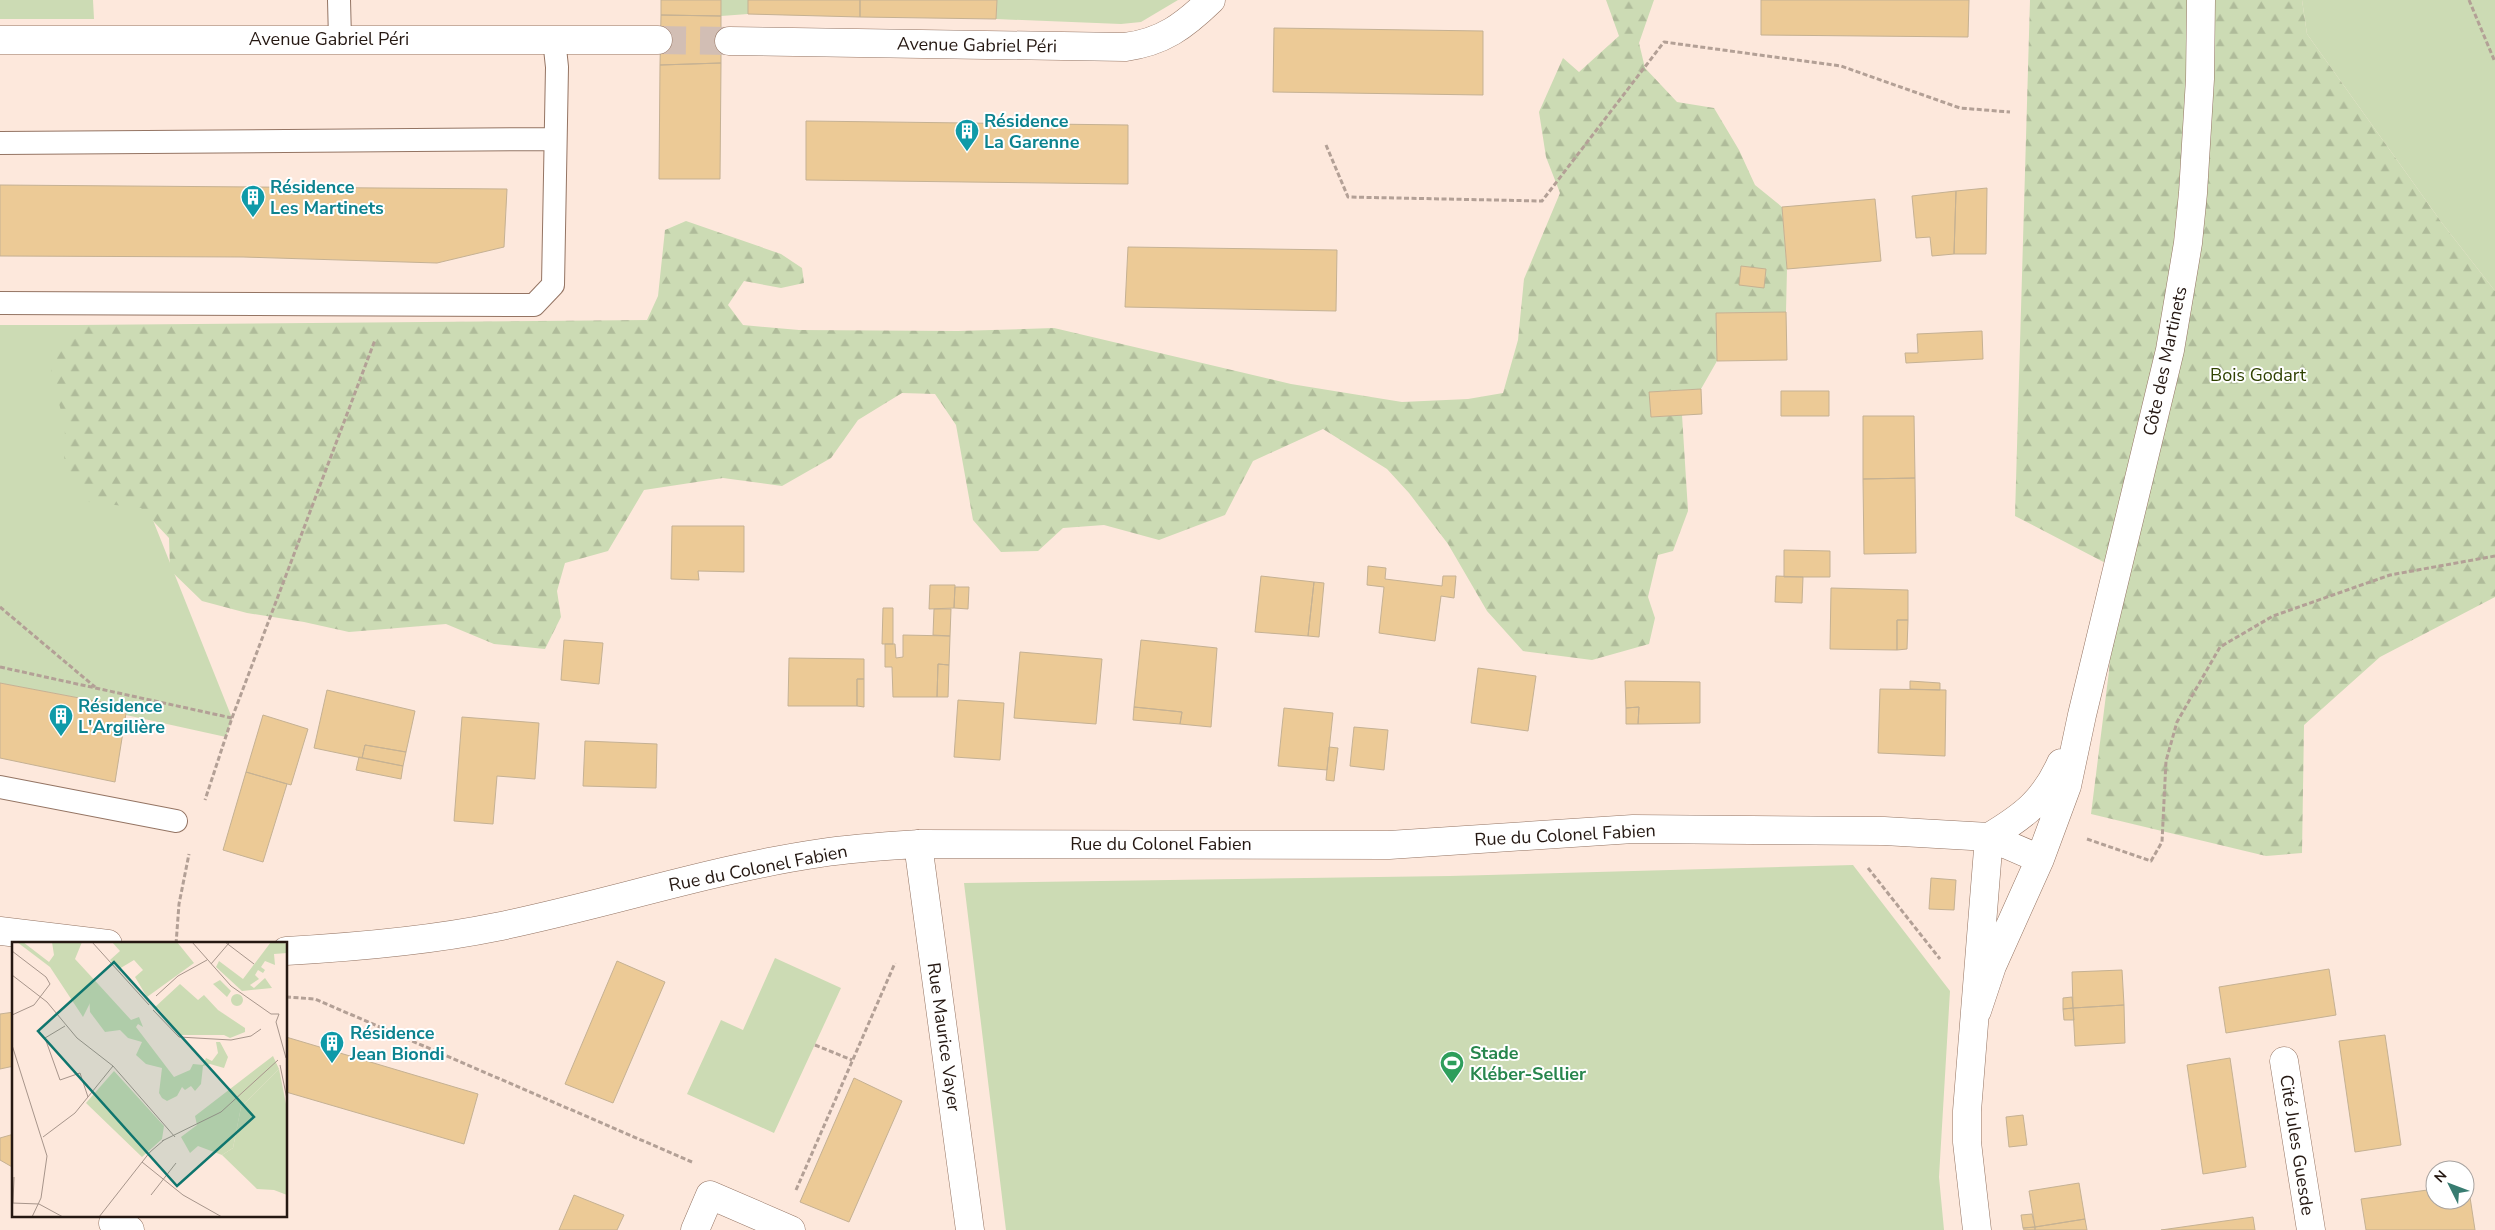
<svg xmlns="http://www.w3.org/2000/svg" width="2495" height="1230" viewBox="0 0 2495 1230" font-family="'Nunito Sans',sans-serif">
  <defs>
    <pattern id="forest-firs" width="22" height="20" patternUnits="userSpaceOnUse" patternTransform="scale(1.25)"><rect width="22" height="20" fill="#ccdbb4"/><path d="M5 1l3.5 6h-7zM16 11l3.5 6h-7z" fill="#afbb9a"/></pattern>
  </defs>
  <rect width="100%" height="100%" fill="#fde8dc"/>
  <path fill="#ccdbb4" d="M0 0H93L94 19H0Z
    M721 0H748V14L721 16Z
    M997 0H1178L1141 22 1121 24 996 19Z
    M2302 0H2495V291L2442 223 2307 34Z
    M0 325H75L232 718 226 737 126 715 127 707 0 683Z
    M1853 865 1950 991 1939 1177 1944 1230H1006L964 883 1450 876Z
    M775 958 841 988 774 1133 687 1094 721 1020 743 1030Z"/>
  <path fill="url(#forest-firs)" d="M1606 0H1654L1639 43 1645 68 1677 102 1714 108 1739 150 1755 185 1782 207 1787 269 1786 312 1716 313 1717 361 1701 389 1650 392 1651 417 1682 415 1688 511 1673 551 1658 555 1648 597 1655 618 1649 644 1592 660 1523 651 1487 611 1448 544 1409 493 1387 469 1323 429 1253 461 1225 515 1159 540 1104 525 1063 528 1038 551 1001 552 973 520 956 425 935 394 902 393 858 420 831 458 782 486 723 478 644 490 608 551 565 563 557 591 561 617 545 649 494 644 446 624 349 632 304 622 247 613 202 601 170 570 169 538 141 508 89 502 64 473 65 426 51 373 55 351 75 325 647 320 658 296 665 230 686 221 781 254 802 268 804 283 781 288 744 281 728 305 743 325 799 330 958 331 1054 328 1291 384 1402 402 1468 399 1503 393 1518 340 1524 279 1560 193 1546 157 1539 112 1563 58 1579 72 1619 36Z
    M2030 0H2302L2307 34 2442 223 2495 291V597L2380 657 2304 725 2302 853 2266 856 2091 814 2109 671 2117 569 2015 516Z"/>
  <path fill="#ecca96" stroke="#c5b193" d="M661 0H721V16L661 15Z
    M748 0H860V17L748 14Z
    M860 0H997L996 19 860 17Z
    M1761 0H1969L1968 37 1761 35Z
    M661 15 721 16V63L660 65Z
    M1274 28 1483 31V95L1273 92Z
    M721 63 720 179H659L660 65Z
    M806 121 1128 125V184L806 180Z
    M0 185 507 189 504 247 437 263 243 257 0 256Z
    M1987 188 1986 254H1954L1956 191Z
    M1956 191 1954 254 1932 256 1930 237 1916 238 1912 196Z
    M1875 199 1881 261 1787 269 1782 207Z
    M1128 247 1337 250 1336 311 1125 307Z
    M1741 266 1766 269 1764 288 1739 285Z
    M1786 312 1787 360 1717 361 1716 313Z
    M1982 331 1983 359 1906 363 1905 353H1918L1917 334Z
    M1701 389 1702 414 1651 417 1649 392Z
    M1781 391H1829V416H1781Z
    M1863 416H1914L1915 478 1863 479Z
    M1915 478 1916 553 1864 554 1863 479Z
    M672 526H744V572L698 571 699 580 671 579Z
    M1784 550 1830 551V577H1784Z
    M1368 566 1386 568 1385 579 1442 586 1443 576H1456L1454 598 1441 596 1435 641 1379 633 1384 587 1367 585Z
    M1261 576 1314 582 1308 636 1255 632Z
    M1776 576 1803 577 1802 603 1775 602Z
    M1314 582 1324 583 1319 637 1308 636Z
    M930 585H955L954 608 929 609Z
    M955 587H969L968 609 954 608Z
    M1831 588 1908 590V620H1897V650L1830 649Z
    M883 608H893V644H882Z
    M934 609H951L950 636 933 635Z
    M1897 620H1908L1907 649 1897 650Z
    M903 635 950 636 949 665 938 664 937 697H893L892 667H885V644H895L896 658 903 657Z
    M564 640 603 643 599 684 561 680Z
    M1141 640 1217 648 1211 727 1180 724 1182 712 1134 707Z
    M1020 652 1102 659 1096 724 1014 718Z
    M789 658 864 659V679H857V706H788Z
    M938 664 949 665 948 697H937Z
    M1478 668 1536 676 1528 731 1471 723Z
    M857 679H864V707L857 706Z
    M1625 681 1700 682V723L1638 724 1639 707 1626 708Z
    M1910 681 1940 683V690L1910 689Z
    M0 683 127 707 115 782 0 758Z
    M1880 689 1946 690 1945 756 1878 753Z
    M327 690 415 711 406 752 365 745 362 758 314 748Z
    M958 700 1004 703 1000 760 954 757Z
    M1134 707 1182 712 1180 724 1133 720Z
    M1639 707 1638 724H1626V708Z
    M1284 708 1333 713 1327 770 1278 766Z
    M263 715 308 729 291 785 246 772Z
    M462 717 539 723 535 779 497 776 493 824 454 821Z
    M1354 727 1388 730 1384 770 1350 766Z
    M585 741 657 744 656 788 583 786Z
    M365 745 406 752 403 766 362 758Z
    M1329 747 1338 748 1334 781 1326 780Z
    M359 757 403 766 401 779 356 770Z
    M246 772 287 784 263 862 223 850Z
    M1931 878 1956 880 1954 910 1929 909Z
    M617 961 665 982 613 1103 565 1084Z
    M2329 969 2336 1015 2226 1033 2219 987Z
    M2122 970 2124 1005 2073 1008 2072 972Z
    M2072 997 2073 1008 2063 1009V998Z
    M2124 1005 2125 1043 2075 1046 2073 1008Z
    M2073 1008 2074 1020H2064L2063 1009Z
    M14 1012V1066L0 1069V1014Z
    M2385 1035 2401 1145 2355 1152 2339 1041Z
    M286 1037 478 1094 464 1144 286 1092Z
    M2230 1058 2246 1167 2203 1174 2187 1065Z
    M854 1078 902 1101 849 1222 800 1202Z
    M2023 1115 2027 1145 2009 1147 2006 1117Z
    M14 1134V1168L0 1160V1138Z
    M2079 1183 2085 1219 2035 1227 2029 1191Z
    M2468 1184 2475 1230H2366L2361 1199 2435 1189V1200H2465V1185Z
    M574 1195 624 1215 617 1230H559Z
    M2032 1214 2035 1227 2023 1228 2021 1215Z
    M2253 1217 2255 1230H2161Z
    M2085 1219 2087 1230H2035V1227Z
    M2035 1227V1230H2024L2023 1228Z"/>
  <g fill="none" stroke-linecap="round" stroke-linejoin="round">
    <path stroke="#d2beb4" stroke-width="28" stroke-dasharray="28 14" stroke-linecap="butt" d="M658 40 729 41"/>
    <defs>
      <path id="lane" d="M339 0 340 39
        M0 143 555 139
        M0 303 534 305 553 285 557 67 554 39
        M0 787 176 821"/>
      <path id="street" d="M0 40H658
        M729 41 1125 47C1163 42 1184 26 1211 0
        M918 844 970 1230
        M0 931 108 944
        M286 951C356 947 428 941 496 927 605 905 711 869 821 853 853 848 886 846 918 844L1389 845 1633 829 1884 831 1989 837 2040 859
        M1977 1011 1992 966 2040 859 2067 786 2082 715 2170 350 2188 243 2193 193 2200 79 2201 0
        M2284 1061 2311 1230
        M116 1216 113 1223 130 1230
        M695 1230 710 1195 791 1230
        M1977 1230 1967 1142V1111L1989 837C2024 816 2044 801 2061 763"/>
    </defs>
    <use href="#lane" stroke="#947463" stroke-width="24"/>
    <use href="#street" stroke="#947463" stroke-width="29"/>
    <path stroke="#b3a096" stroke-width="3" stroke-dasharray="5 2.5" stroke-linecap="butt" d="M2469 0 2495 62
      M1326 145 1348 197 1542 201 1664 42 1841 66 1960 108 2010 112
      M0 607 95 687
      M0 667 232 718 205 800
      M232 718 375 340
      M2087 839 2151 861 2162 842 2166 761 2177 722 2220 647 2273 616 2390 575 2495 556
      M1868 868 1940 959
      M176 944 179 904 189 854
      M286 997 315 999 692 1162
      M815 1045 852 1060
      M796 1190 895 963"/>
    <use href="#lane" stroke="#fff" stroke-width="22"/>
    <use href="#street" stroke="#fff" stroke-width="28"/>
  </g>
  <defs>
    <symbol id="building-pin" viewBox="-11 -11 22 30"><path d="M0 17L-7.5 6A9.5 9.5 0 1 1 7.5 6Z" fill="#0f9aa8" stroke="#fff"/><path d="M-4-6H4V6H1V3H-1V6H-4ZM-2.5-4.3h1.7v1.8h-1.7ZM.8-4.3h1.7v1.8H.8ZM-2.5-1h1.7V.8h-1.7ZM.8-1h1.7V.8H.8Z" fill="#fff"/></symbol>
    <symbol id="stadium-pin" viewBox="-11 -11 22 30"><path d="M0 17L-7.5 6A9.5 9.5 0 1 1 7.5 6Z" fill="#2e9e5b" stroke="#fff"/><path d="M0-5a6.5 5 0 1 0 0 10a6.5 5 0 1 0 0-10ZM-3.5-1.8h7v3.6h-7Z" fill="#fff"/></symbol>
  </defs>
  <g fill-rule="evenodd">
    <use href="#building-pin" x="953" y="117" width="28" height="38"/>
    <use href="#building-pin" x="239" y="183" width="28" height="38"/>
    <use href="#building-pin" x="47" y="702" width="28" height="38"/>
    <use href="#building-pin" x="318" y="1029" width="28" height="38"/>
    <use href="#stadium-pin" x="1438" y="1049" width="28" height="38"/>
  </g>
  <g text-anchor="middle" stroke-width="4" stroke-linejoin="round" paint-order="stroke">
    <g font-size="18" fill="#251812" stroke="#fff">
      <text x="329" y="45">Avenue Gabriel Péri</text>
      <text transform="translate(977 45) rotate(1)" y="6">Avenue Gabriel Péri</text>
      <text transform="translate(2165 361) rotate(-78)" y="6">Côte des Martinets</text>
      <text transform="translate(1565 835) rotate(-3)" y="6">Rue du Colonel Fabien</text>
      <text x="1161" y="850">Rue du Colonel Fabien</text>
      <text transform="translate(758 868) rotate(-11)" y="6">Rue du Colonel Fabien</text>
      <text transform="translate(944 1037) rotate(82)" y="6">Rue Maurice Vayer</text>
      <text transform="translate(2297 1145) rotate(81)" y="6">Cité Jules Guesde</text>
    </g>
    <g font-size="18" font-weight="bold" fill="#0d838f" stroke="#fff" text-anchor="start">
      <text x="984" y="127">Résidence<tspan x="984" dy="21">La Garenne</tspan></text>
      <text x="270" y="193">Résidence<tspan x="270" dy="21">Les Martinets</tspan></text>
      <text x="78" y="712">Résidence<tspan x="78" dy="21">L'Argilière</tspan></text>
      <text x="350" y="1039">Résidence<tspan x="350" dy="21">Jean Biondi</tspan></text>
    </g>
    <g font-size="18" fill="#304202" stroke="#fff">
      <text x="2258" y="381">Bois Godart</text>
    </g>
    <g font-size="18" font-weight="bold" fill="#27864d" stroke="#fff" text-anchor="start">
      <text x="1470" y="1059">Stade<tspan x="1470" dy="21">Kléber-Sellier</tspan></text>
    </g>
  </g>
  <g transform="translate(12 942)">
    <rect width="275" height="275" fill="#fde8dc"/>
    <path d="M5 0H11L37 20 42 13 40 0H70L63 17 87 43 71 75 38 25ZM100 0H165L182 21 135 55 123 35 131 28 122 18 107 27 98 18 108 9ZM259 0H271L275 3V11L262 12 263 23 253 19 249 25 253 28 251 31 246 28 243 33 247 37 238 43 242 46 253 36 260 46 230 49 204 25 207 19 231 37ZM208 38 219 49 215 55 201 42ZM168 42 186 58 192 53 206 68 233 86V90L218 96 212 93H168L146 66H142ZM219 58a6 6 0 1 1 12 0a6 6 0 1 1-12 0ZM267 127 275 167V253L262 248 245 247 210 213 221 206 229 165ZM102 129 152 184 150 197 130 215 74 161Z" fill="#ccdbb4"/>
    <path d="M87 43 119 78 127 75 131 85 126 82 124 85 162 135 178 128 181 122 191 123 194 116 200 119 206 111 204 100H208L216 115 212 126 198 122 191 124 189 142 183 149 179 144 173 148 170 145 165 154 155 159 150 156 147 151 150 126 134 122 124 113 130 100 116 96 108 88 93 90 78 70 77 51ZM261 114 267 127 229 165 221 206 210 213 186 204 178 211 169 195 185 183 183 174Z" fill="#ccdbb4"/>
    <path fill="none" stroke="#a7958b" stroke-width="1" d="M80 0 137 63M180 0 219 44 259 72M213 0 242 22M0 9 34 35 38 42 22 63 0 73M199 22 217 1M0 33 35 60 65 96 101 124 163 195M144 54 166 34 195 18M141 68 167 95 219 98 239 94 249 87M259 72H267L264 80M264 80 274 116M53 84 33 96 48 138 68 131 76 155M0 103 35 214 29 256 20 275M268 123 275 157M31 195 63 171 101 124M150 199 209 170 266 118M130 220 171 253 210 275M139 253 164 221M0 261 27 262 51 275M1 261 2 235M87 275 138 210 152 198"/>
    <path fill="#0f766e" fill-opacity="0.15" stroke="#0f766e" stroke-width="2.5" d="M102 20 242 175 165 244 26 89Z"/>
    <rect width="275" height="275" fill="none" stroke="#251812" stroke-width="2.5"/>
  </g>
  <g transform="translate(2450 1185) rotate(312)"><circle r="24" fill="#ffffff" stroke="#a8a3a0"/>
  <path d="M0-4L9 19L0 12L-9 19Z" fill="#387c71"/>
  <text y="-8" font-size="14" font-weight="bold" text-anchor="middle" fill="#251812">N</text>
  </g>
</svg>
